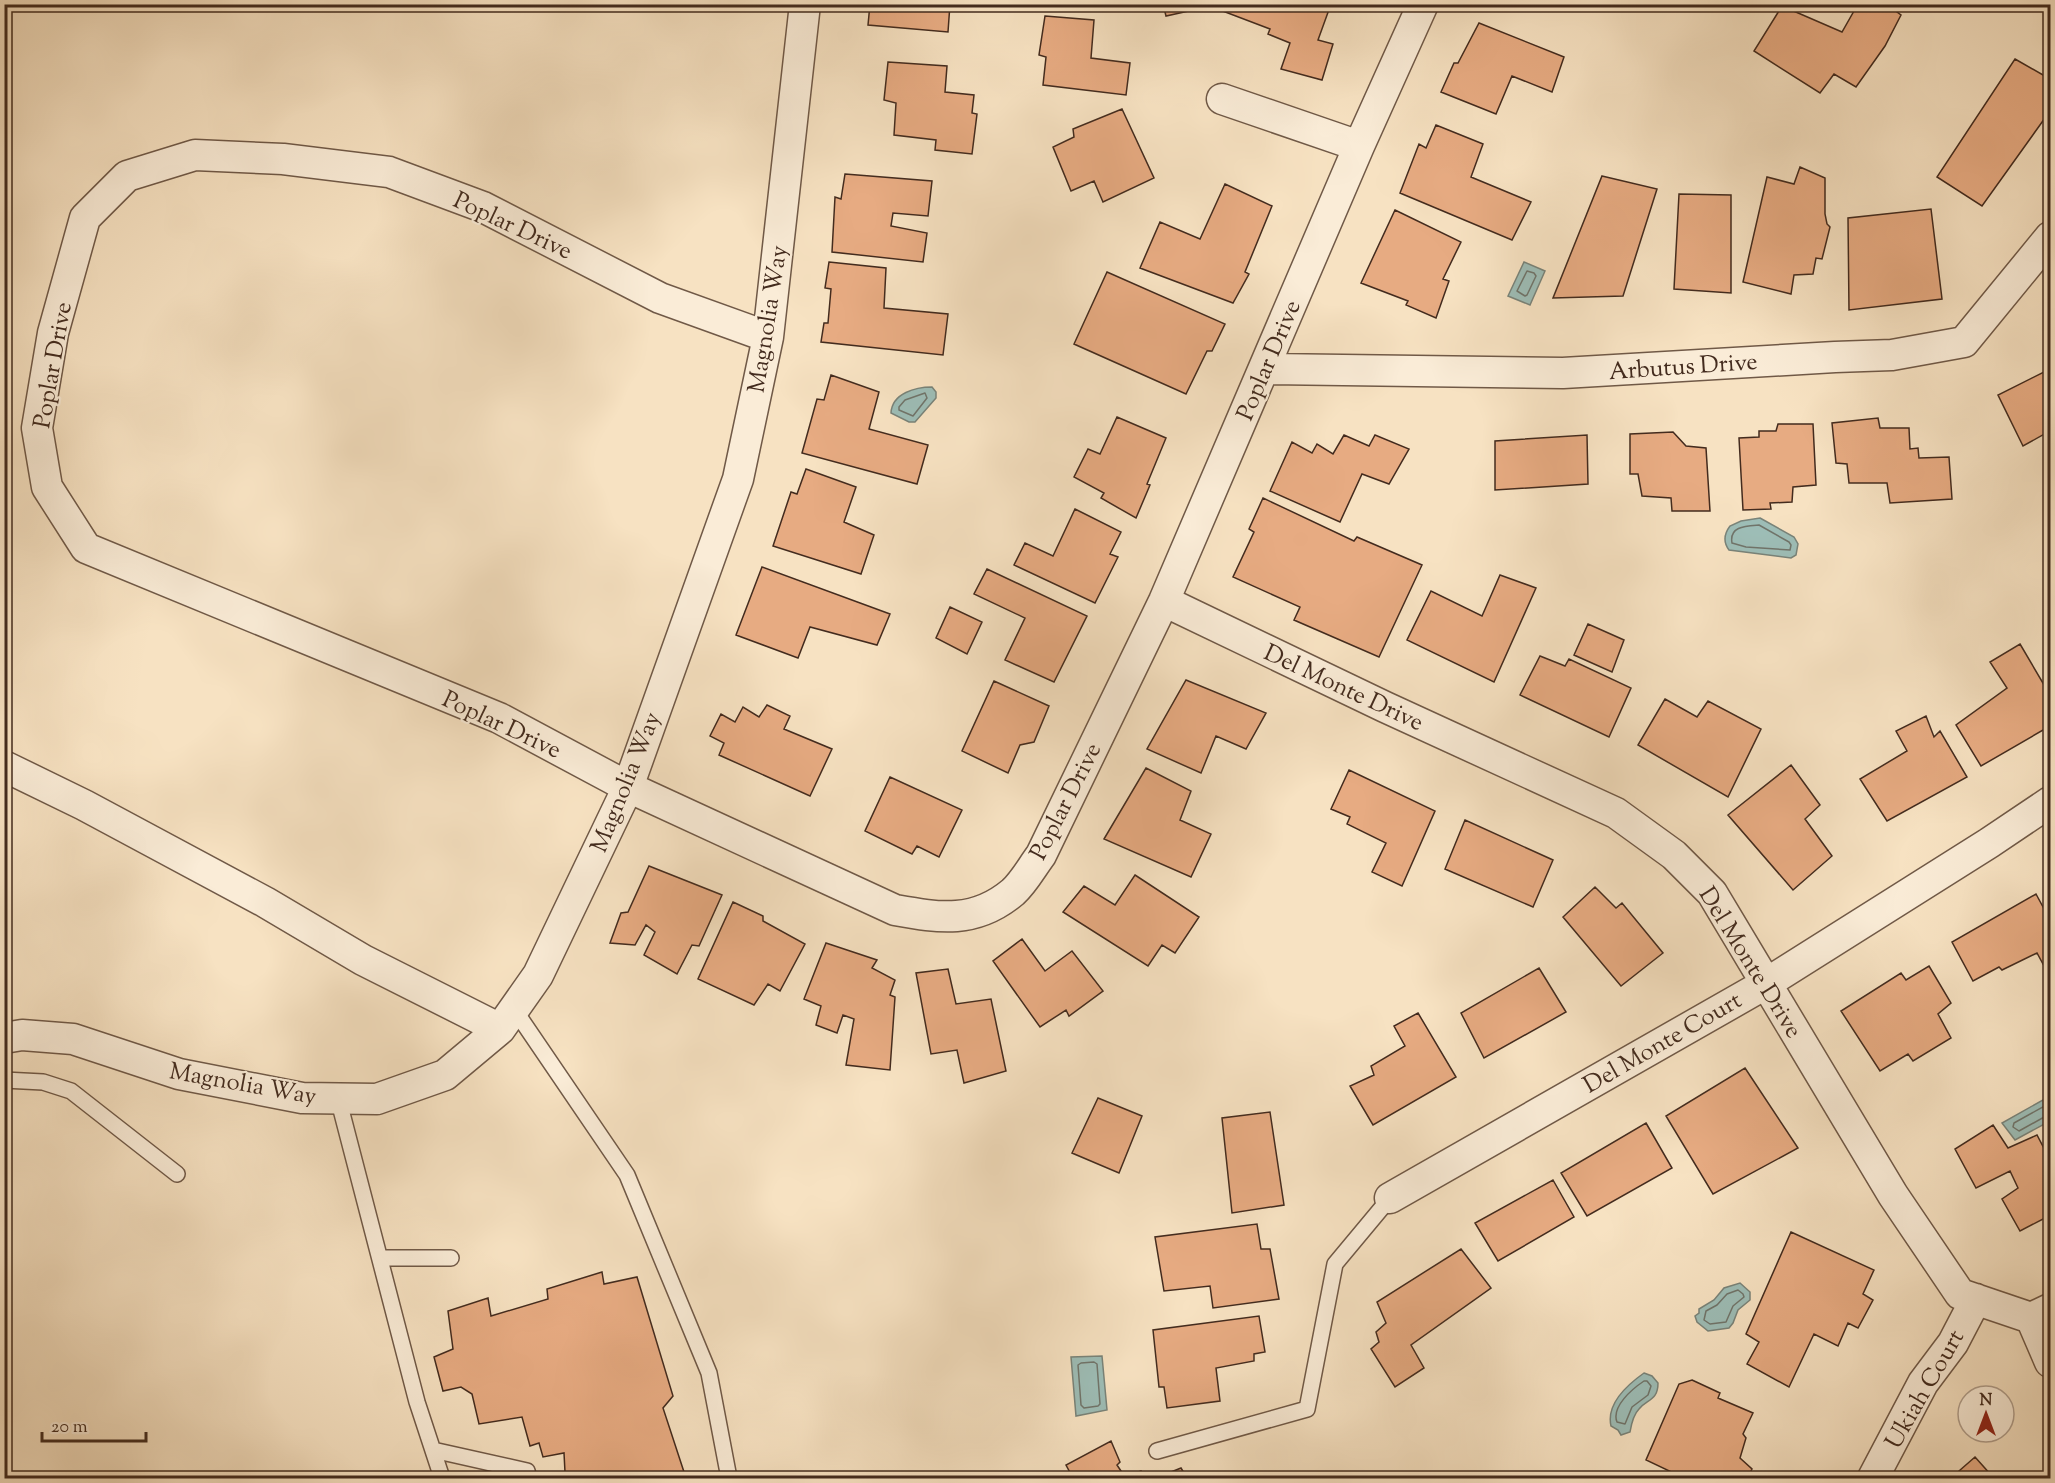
<svg xmlns="http://www.w3.org/2000/svg" width="2055" height="1483" viewBox="0 0 2055 1483" font-family="'Sorts Mill Goudy',serif">
  <rect width="100%" height="100%" fill="#f7e2c2"/>
  <filter id="stains"><feTurbulence type="fractalNoise" baseFrequency=".00333" numOctaves="4"/><feColorMatrix values="0 0 0 0 .2 0 0 0 0 .09 0 0 0 0 .02 0 0 0 .5 -.17"/></filter>
  <radialGradient id="worn" r=".72"><stop offset=".6" stop-color="#630" stop-opacity="0"/><stop offset="1" stop-color="#630" stop-opacity=".3"/></radialGradient>
  <path fill="#9dbdb6" stroke="#798379" stroke-width="1.5" d="M1524 262 1545 271 1530 305 1508 296Z
    M932 387 936 392V398L915 422H909L891 413C892 393 916 387 932 387Z
    M1760 518 1794 537 1798 544 1796 555 1791 558 1729 550C1723 542 1724 534 1730 526L1741 521Z
    M2050 1096V1121L2015 1140 2002 1123Z
    M1740 1283 1750 1292V1300L1738 1310 1733 1323 1729 1328 1708 1331 1697 1322 1695 1316 1699 1313V1309L1714 1300 1724 1288Z
    M1102 1356 1107 1410 1076 1416 1071 1357Z
    M1644 1373 1652 1376 1658 1383C1658 1401 1647 1399 1639 1409 1634 1414 1631 1426 1630 1432L1621 1435 1618 1430 1611 1426C1606 1404 1627 1385 1644 1373Z"/>
  <g fill="none" stroke-linecap="round" stroke-linejoin="round">
    <path stroke="#70746a" stroke-width="1.5" d="M1527 271 1534 273 1536 276 1527 295 1525 296 1517 291Z
      M925 393 927 398 913 416 899 410V407L905 400Z
      M1759 525 1789 542 1791 545 1790 550 1746 547 1732 543C1729 526 1746 526 1759 525Z
      M2050 1103 2014 1123 2013 1127 2019 1131 2046 1116H2050
      M1738 1290 1743 1294 1744 1297 1733 1306 1726 1322 1710 1324 1704 1320 1706 1311 1717 1305 1727 1294Z
      M1094 1362 1097 1364 1100 1404 1098 1406 1084 1408 1081 1405 1078 1365 1081 1363Z
      M1644 1381H1647L1651 1386 1648 1395 1632 1407 1625 1424 1617 1422C1611 1407 1632 1389 1644 1381Z"/>
  </g>
  <path fill="#e7ab82" stroke="#432b1e" stroke-width="1.5" d="M870 4H950L948 32 868 25Z
    M1163 4H1197L1198 9 1166 16Z
    M1212 4H1331L1318 40 1333 44 1322 80 1281 69 1290 43 1268 34 1270 29 1212 7Z
    M1858 4H1886L1901 15 1885 46 1856 87 1834 74 1820 93 1754 51 1782 6 1842 32Z
    M1045 16 1094 20 1091 58 1130 63 1126 95 1043 85 1046 57 1039 55Z
    M1479 23 1564 57 1552 92 1512 76 1496 114 1441 92 1454 63H1458Z
    M2015 59 2050 79V111L1982 206 1937 177Z
    M888 62 947 66 945 92 974 95 972 113 977 114 972 154 935 150 936 140 894 135 896 103 884 100Z
    M1122 109 1154 178 1103 202 1094 181 1071 191 1053 147 1074 137 1073 129Z
    M1436 125 1483 144 1471 177 1531 202 1512 240 1400 193 1419 144 1426 148Z
    M1800 167 1825 178V214L1827 224 1830 227 1822 259 1816 258 1813 274 1794 275 1791 294 1743 282 1767 177 1794 184Z
    M845 174 932 181 928 216 893 213 891 226 927 233 923 262 832 252 835 197 841 199Z
    M1602 176 1657 189 1623 296 1553 298Z
    M1225 184 1272 206 1245 272 1249 274 1233 303 1140 268 1160 222 1200 239Z
    M1679 194 1731 195V293L1674 289Z
    M1931 209 1942 299 1849 310 1848 218Z
    M1395 210 1461 242 1443 279 1449 281 1436 318 1406 305 1408 301 1361 283Z
    M829 262 886 268 884 308 948 314 943 355 821 342 824 323H828L831 289 825 288Z
    M1107 272 1225 324 1212 351H1207L1186 394 1074 344Z
    M2050 369V414L2046 417 2050 431 2023 446 1998 395Z
    M831 375 879 392 869 429 928 445 917 484 802 453 817 399 824 400Z
    M1117 417 1166 438 1147 484 1150 485 1136 518 1101 498 1104 493 1074 477 1088 449 1100 454Z
    M1878 418 1880 428H1909L1910 449 1918 448 1919 458 1949 457 1952 499 1890 503 1887 483H1849L1847 464 1836 463 1832 423Z
    M1778 424H1813L1816 485 1793 487 1792 502 1770 503 1771 509 1743 510 1739 438 1759 437V431H1776Z
    M1673 432 1686 446 1706 448 1710 511H1672L1671 498 1642 496 1638 474H1630V434Z
    M1344 435 1369 446 1375 435 1409 449 1389 484 1362 474 1340 522 1270 491 1292 442 1312 453 1317 444 1333 454Z
    M1587 435 1588 484 1495 490V441Z
    M806 469 856 487 844 522 874 535 861 574 773 546 791 492 797 494Z
    M1263 498 1354 541 1357 537 1422 565 1379 657 1294 620 1300 607 1233 577 1254 532 1249 529Z
    M1075 509 1121 532 1110 554 1118 557 1095 603 1014 565 1025 543 1053 556Z
    M762 567 890 614 877 645 810 627 798 658 736 635Z
    M987 569 1087 616 1054 682 1005 660 1025 618 974 594Z
    M1500 575 1536 588 1494 682 1407 640 1431 591 1482 616Z
    M950 607 982 622 967 654 936 638Z
    M1588 624 1624 640 1612 672 1574 655Z
    M2020 644 2050 695V726L1981 766 1956 725 2007 688 1990 662Z
    M1540 656 1565 666 1569 659 1631 688 1609 737 1520 695Z
    M1186 680 1266 713 1246 749 1216 736 1201 773 1147 749Z
    M994 681 1049 706 1034 742 1020 745 1008 773 962 751Z
    M1665 699 1697 717 1708 701 1761 729 1728 797 1638 745Z
    M767 705 790 716 784 729 832 749 810 796 719 755 724 743 710 736 721 714 735 722 743 707 759 717Z
    M1926 716 1934 737 1940 731 1967 777 1887 821 1860 779 1907 751 1896 731Z
    M1791 765 1820 805 1805 819 1832 856 1793 890 1728 815Z
    M1146 768 1191 791 1180 820 1211 834 1191 877 1104 839Z
    M1349 770 1435 811 1402 886 1372 872 1386 843 1347 824 1350 817 1331 809Z
    M890 777 962 810 939 857 917 846 912 854 865 831Z
    M1465 820 1553 860 1533 907 1445 869Z
    M649 866 722 895 699 946 692 945 677 974 644 955 655 932 646 925 635 945 610 943 621 913 628 912Z
    M1135 875 1199 917 1175 953 1162 945 1148 966 1063 912 1084 886 1115 905Z
    M1595 887 1616 908 1622 903 1663 953 1621 986 1563 917Z
    M2036 894 2050 920V977L2037 953 2002 970 1999 967 1973 981 1952 942Z
    M733 902 763 916V921L805 944 780 991 768 984 754 1005 698 979Z
    M1022 939 1045 971 1072 951 1103 991 1069 1016 1066 1010 1040 1027 993 961Z
    M826 943 877 960 872 968 895 980 890 995 895 997 890 1070 846 1065 854 1019 843 1015 837 1033 816 1025 821 1006 804 999Z
    M1929 966 1951 1003 1938 1014 1951 1038 1913 1061 1908 1054 1880 1071 1841 1011 1901 973 1906 980Z
    M1539 968 1566 1012 1484 1058 1461 1013Z
    M948 969 956 1004 991 999 1006 1071 964 1083 957 1050 931 1054 916 973Z
    M1418 1013 1456 1077 1373 1125 1350 1086 1374 1075 1371 1066 1405 1046 1394 1026Z
    M1745 1068 1798 1148 1713 1194 1666 1116Z
    M1098 1098 1142 1116 1119 1173 1072 1153Z
    M1270 1112 1284 1205 1232 1213 1222 1118Z
    M1646 1123 1672 1168 1587 1216 1561 1173Z
    M1993 1125 2008 1148 2037 1135 2050 1160V1220L2048 1221 2045 1218 2020 1231 2002 1199 2018 1188 2010 1171 1976 1188 1955 1149Z
    M1553 1180 1574 1217 1498 1261 1475 1223Z
    M1257 1224 1261 1249H1270L1279 1299 1213 1308 1210 1286 1164 1291 1155 1237Z
    M1791 1232 1874 1270 1863 1294 1873 1300 1858 1328 1848 1323 1838 1346 1814 1334 1789 1387 1747 1364 1759 1342 1746 1334Z
    M1461 1249 1491 1288 1411 1345 1424 1368 1395 1387 1371 1349 1379 1342 1376 1332 1386 1323 1377 1302Z
    M602 1272 604 1284 637 1277 673 1396 663 1408 685 1475 692 1476 693 1478H567L565 1472 564 1453 543 1457 539 1443 530 1446 522 1417 479 1424 472 1394 461 1387 443 1391 434 1357 453 1349 448 1311 488 1298 491 1316 548 1299 547 1289Z
    M1259 1316 1265 1352 1254 1354V1361L1216 1368 1220 1401 1167 1408 1164 1387H1159L1153 1330Z
    M1692 1380 1720 1393 1718 1398 1753 1413 1743 1434 1746 1438 1740 1458 1752 1469 1747 1478H1684L1646 1460 1679 1384Z
    M1111 1441 1120 1462 1117 1465 1125 1477 1141 1471 1145 1478H1073L1066 1465Z
    M1975 1457 1992 1476 1998 1473 2004 1478H1951Z
    M1181 1468 1187 1478H1156Z"/>
  <g fill="none" stroke-linecap="round" stroke-linejoin="round">
    <defs>
      <path id="lane" d="M514 1009 627 1175 709 1373 729 1478
        M4 1080 43 1082 71 1091 177 1174
        M338 1098 417 1402 442 1478
        M380 1258H451
        M433 1450 527 1471 529 1478
        M1157 1451 1307 1409 1335 1264 1390 1198"/>
      <path id="street" d="M1222 99 1359 146
        M768 337 660 298 483 207 389 172 283 159 195 155 127 176 85 218 53 333 37 428 47 487 86 548 499 718 628 787 895 910C940 918 975 924 1013 892 1024 882 1032 867 1041 855L1164 601 1359 146 1423 4
        M1264 369 1563 373 1835 357 1892 355 1964 342 2050 237
        M1164 601 1385 707 1616 813 1674 855 1712 893 1893 1195 1960 1294 2031 1318 2050 1309
        M4 766 84 805 153 842 265 902 363 960 500 1029
        M4 1038 22 1035 73 1039 179 1074 302 1098 377 1099 445 1075 500 1029 538 975 628 787 738 479 768 337 805 4
        M1390 1198 1767 983 1989 843 2050 802
        M2031 1318 2050 1362
        M1873 1478 1923 1383 1953 1343 1976 1299"/>
    </defs>
    <use href="#lane" stroke="#705947" stroke-width="18"/>
    <use href="#street" stroke="#705947" stroke-width="33"/>
    <use href="#lane" stroke="#faecd7" stroke-width="15"/>
    <use href="#street" stroke="#faecd7" stroke-width="30"/>
  </g>
  <g text-anchor="middle" stroke-width="4.5" stroke-linejoin="round" paint-order="stroke">
    <g font-size="24" fill="#432b1e" stroke="#faecd7">
      <text transform="translate(513 225) rotate(25)" y="8">Poplar Drive</text>
      <text transform="translate(767 319) rotate(-81)" y="8">Magnolia Way</text>
      <text transform="translate(1268 360) rotate(-67)" y="8">Poplar Drive</text>
      <text transform="translate(52 365) rotate(-80)" y="8">Poplar Drive</text>
      <text transform="translate(1683 366) rotate(-4)" y="8">Arbutus Drive</text>
      <text transform="translate(1344 687) rotate(25)" y="8">Del Monte Drive</text>
      <text transform="translate(502 724) rotate(25)" y="8">Poplar Drive</text>
      <text transform="translate(625 782) rotate(-68)" y="8">Magnolia Way</text>
      <text transform="translate(1065 801) rotate(-63)" y="8">Poplar Drive</text>
      <text transform="translate(1751 962) rotate(58)" y="8">Del Monte Drive</text>
      <text transform="translate(1662 1042) rotate(-30)" y="8">Del Monte Court</text>
      <text transform="translate(243 1083) rotate(10)" y="8">Magnolia Way</text>
      <text transform="translate(1924 1389) rotate(-60)" y="8">Ukiah Court</text>
    </g>
  </g>
  <rect width="2055" height="1483" fill="none" stroke="#f7e2c2" stroke-width="24"/>
  <rect x="6" y="6" width="2043" height="1471" fill="none" stroke="#432b1e" stroke-width="3"/>
  <rect x="12" y="12" width="2031" height="1459" fill="none" stroke="#432b1e" stroke-width="1.5"/>
  <g transform="translate(1986 1414)"><circle r="28" fill="#faecd7" stroke="#b19f8d" stroke-width="1.5"/>
  <path d="M0-4.5L10 22L0 15L-10 22Z" fill="#8f2418"/>
  <text y="-9" font-size="16" font-weight="bold" text-anchor="middle" fill="#432b1e">N</text>
  </g>
  <path d="M42 1432v9h104v-9" fill="none" stroke="#432b1e" stroke-width="3"/>
  <text x="51" y="1432" font-size="18" fill="#432b1e" stroke="#faecd7" stroke-width="4.5" paint-order="stroke">20 m</text>
  <rect width="100%" height="100%" filter="url(#stains)"/>
  <rect width="100%" height="100%" fill="url(#worn)"/>
</svg>
